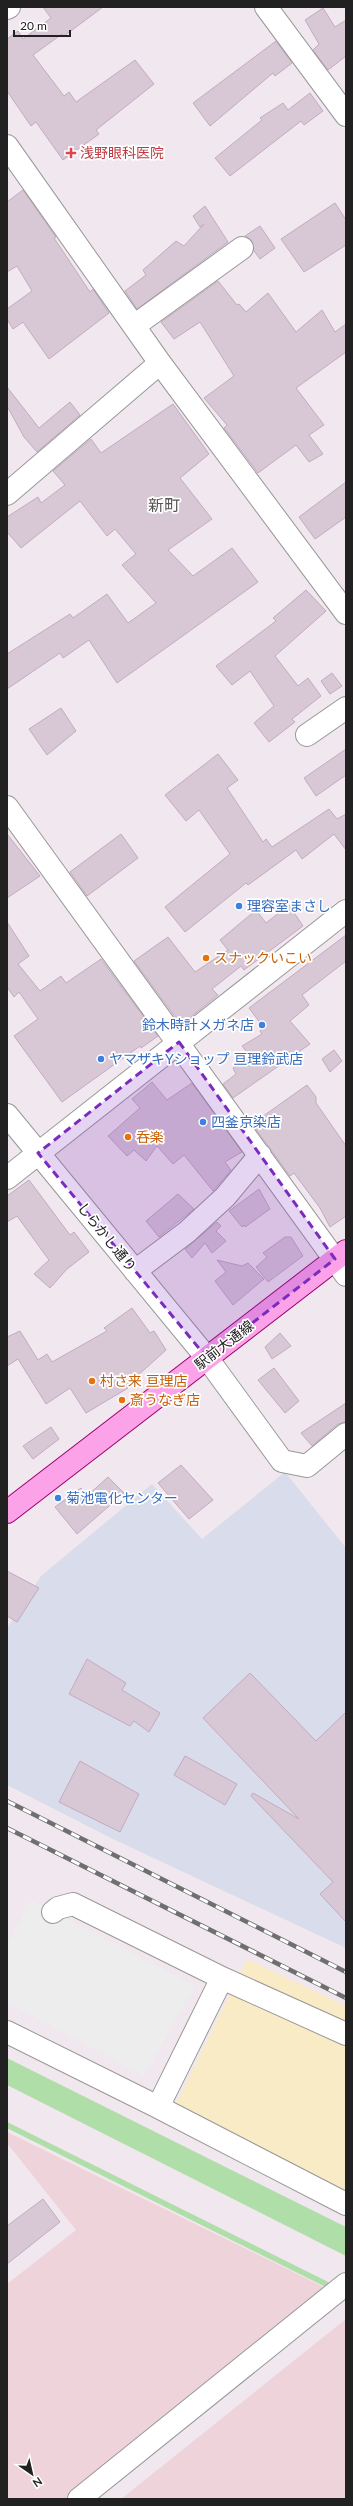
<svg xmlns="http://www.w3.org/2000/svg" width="353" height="2506" viewBox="0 0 353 2506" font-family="Lato,'Noto Sans JP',sans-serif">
  <rect width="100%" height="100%" fill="#f1e7ee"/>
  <path fill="#d9dcea" d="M285 1472 346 1548V1948L113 1839 7 1785V1628L41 1576 152 1484 202 1539Z"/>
  <path fill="#efd3db" d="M7 2132 328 2289 70 2499H7V2284L76 2230 7 2143Z
    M346 2319V2499H121Z"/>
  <path fill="#f9ebc6" d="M247 1959 346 2006V2198L173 2110Z"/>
  <path fill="#ededed" d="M31 1900 195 1986 144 2076 7 2002V1945Z"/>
  <path fill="#afdea8" d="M7 2058 346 2227V2256L7 2085Z"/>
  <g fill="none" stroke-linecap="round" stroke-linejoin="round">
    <path stroke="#afdea8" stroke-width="5.5" d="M7 2125 326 2284"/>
  </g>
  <path fill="#d8c8d6" stroke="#c3aac1" d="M43 7H103L64 36 62 34 33 55 64 96 69 92 76 102 135 60 154 84 96 130 99 134 63 160 36 122 31 126 7 91V39L18 31 23 39 51 18Z
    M323 8 335 27 346 20V56L328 70 313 50 319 44 305 20Z
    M276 41 292 63 275 76 273 73 210 126 193 103Z
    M310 93 323 111 304 125 301 121 230 176 215 158 262 120 260 118 283 103 288 110Z
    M23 190 56 237 54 238 90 292 93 289 109 313 49 359 23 322 13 329 7 319V309L32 291 17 266 7 272V202Z
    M335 203 346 220V245L304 272 281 239Z
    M205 206 228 242 137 309 125 291 146 275 143 270 176 241 184 246 204 224 200 227 193 216Z
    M260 226 275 248 260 259 254 251 252 241 245 236Z
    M218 281 237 305 239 304 246 312 268 293 296 332 322 310 335 332 346 324V352L296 388 324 425 309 435 323 454 309 462 296 445 258 473 224 428 227 425 204 398 234 376 200 322 174 339 161 322Z
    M7 387 39 428 70 402 80 415 37 452 24 437 7 406Z
    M173 404 209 454 180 478 212 519 168 550 193 576 232 548 258 582 117 683 89 640 63 658 60 653 7 689V654L70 614 73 618 107 594 128 623 156 603 122 565 136 554 115 529 107 536 80 501 21 548 7 532V517L38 497 41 503 65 485 53 471 91 439 101 453Z
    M346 482V517L315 539 299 517Z
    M306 590 326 611 275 656 298 686 308 678 321 696 292 719 295 722 269 742 254 723 274 706 250 671 232 685 216 666 276 621 273 618Z
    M332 673 342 686 330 694 321 681Z
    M61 708 76 731 47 755 29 729Z
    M346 749V775L316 796 304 778Z
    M218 754 238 780 227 788 263 842 266 839 272 847 329 809 337 819 346 814V850L334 834 302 859 296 850 248 885 246 883 185 932 165 907 230 854 199 810 186 821 165 795Z
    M7 834 40 876 7 898Z
    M121 834 138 858 87 896 70 872Z
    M289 905 303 926 244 970 241 966 212 989 218 995 181 1025 134 961 168 937 195 972 228 950 220 940 256 910 266 923Z
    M7 922 29 956 18 964 40 991 61 976 66 983 101 959 158 1036 141 1048 140 1046 62 1102 14 1036 38 1019 19 992 14 997 7 987Z
    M346 935V961L302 995 309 1005 290 1021 310 1044 233 1098 223 1084 236 1074 233 1068 250 1056 242 1046 262 1034 260 1031 264 1028 249 1008Z
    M334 1050 342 1061 330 1072 322 1059Z
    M152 1082 167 1100 192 1083 242 1152 225 1162 231 1170 213 1191 184 1155 173 1164 157 1146 146 1161 134 1150 127 1156 108 1136 140 1108 132 1099Z
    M307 1085 316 1097V1103L346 1146V1216L330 1227 320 1208 294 1173 290 1176 252 1124Z
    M29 1180 70 1235 74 1232 89 1252 67 1269 50 1288 34 1274 49 1260 17 1216 7 1222V1196Z
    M259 1189 270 1209 245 1227 244 1225 242 1227 229 1211Z
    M178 1194 194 1209 159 1237 146 1221Z
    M217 1222 221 1226 216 1231 226 1241 212 1253 205 1243 192 1258 185 1249Z
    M285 1237H291L303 1256 268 1282 256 1267 267 1257 263 1253Z
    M217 1260 242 1266 248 1263 264 1279 233 1305 215 1281 226 1272Z
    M132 1308 150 1333 154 1331 166 1350 126 1386 128 1388 86 1413 70 1388 46 1404 18 1359 7 1366V1337L20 1331 38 1360 47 1354 52 1362 107 1331 104 1328Z
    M280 1333 291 1346 272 1359 265 1347Z
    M274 1368 299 1401 285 1413 258 1380Z
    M346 1403V1422L338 1424 312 1446 301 1433Z
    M51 1427 59 1439 33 1459 23 1446Z
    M181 1465 213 1500 189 1519 158 1483Z
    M108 1477 124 1493 77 1534 55 1507 81 1488 87 1496Z
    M7 1571 39 1588 17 1622 7 1616Z
    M87 1659 126 1683 122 1690 160 1713 149 1732 134 1721 130 1726 69 1694Z
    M250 1673 316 1741 346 1712V1922L320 1894 333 1882 251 1796 253 1793 299 1819 203 1718Z
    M185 1756 237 1784 225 1805 174 1775Z
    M80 1761 139 1794 120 1832 59 1802Z
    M43 2199 60 2222 7 2264V2226Z"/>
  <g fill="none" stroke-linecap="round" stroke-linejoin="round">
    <defs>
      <path id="minor" d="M266 7 346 115
        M7 8 9 7
        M7 146 160 363 346 613
        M134 326 242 248
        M7 494 160 363
        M307 735 346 708
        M7 807 346 1275
        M7 1115 207 1358 282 1461 307 1466 346 1434
        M7 1178 346 911
        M135 1271 187 1232 225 1197 260 1155
        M222 1978 346 2034
        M7 2032 158 2107 222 1978 73 1904 58 1908 53 1912
        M158 2107 346 2204
        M79 2499 346 2284"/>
      <path id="major" d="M7 1512 346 1251"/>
    </defs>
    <use href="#minor" stroke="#989898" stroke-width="24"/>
    <use href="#major" stroke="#9c016c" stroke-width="24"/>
    <use href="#minor" stroke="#fff" stroke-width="22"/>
    <use href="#major" stroke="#fba2e8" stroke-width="22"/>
    <defs>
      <path id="rail" d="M7 1801 346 1972
        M7 1828 346 1998"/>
    </defs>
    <use href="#rail" stroke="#6f6f6f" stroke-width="4.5"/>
    <use href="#rail" stroke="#fff" stroke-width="3" stroke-dasharray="9" stroke-linecap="butt"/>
  </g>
  <path fill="#7b2cbf" fill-opacity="0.2" stroke="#7b2cbf" stroke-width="3" stroke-dasharray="8 5" stroke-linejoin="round" d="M179 1042 335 1259 207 1358 38 1153Z"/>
  <path fill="#e0444e" stroke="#fff" stroke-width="1.5" d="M69 147h4v4h4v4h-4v4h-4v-4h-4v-4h4z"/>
  <g fill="#3f7fe0" stroke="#fff" stroke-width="1.5">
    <circle cx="239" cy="906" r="4"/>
    <circle cx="262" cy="1025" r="4"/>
    <circle cx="101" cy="1059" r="4"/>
    <circle cx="203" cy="1122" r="4"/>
    <circle cx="58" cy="1498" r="4"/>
  </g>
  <g fill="#e8710a" stroke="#fff" stroke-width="1.5">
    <circle cx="206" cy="958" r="4"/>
    <circle cx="128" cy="1137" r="4"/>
    <circle cx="92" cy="1381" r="4"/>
    <circle cx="122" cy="1400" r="4"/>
  </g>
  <g text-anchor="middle" stroke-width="3.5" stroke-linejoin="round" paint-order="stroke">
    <g font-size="14" fill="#be3a42" stroke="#fff" text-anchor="start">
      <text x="80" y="158">浅野眼科医院</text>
    </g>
    <g font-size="14" fill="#366cbe" stroke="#fff" text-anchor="start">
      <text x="247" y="911">理容室まさし</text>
      <text x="254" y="1030" text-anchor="end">鈴木時計メガネ店</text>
      <text x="109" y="1064">ヤマザキYショップ 亘理鈴武店</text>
      <text x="211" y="1127">四釜京染店</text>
      <text x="66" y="1503">菊池電化センター</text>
    </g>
    <g font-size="14" fill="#c56008" stroke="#fff" text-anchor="start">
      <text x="214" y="963">スナックいこい</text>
      <text x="136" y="1142">呑楽</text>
      <text x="100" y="1386">村さ来 亘理店</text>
      <text x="130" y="1405">斎うなぎ店</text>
    </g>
    <g font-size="14" fill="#212121" stroke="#fff">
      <text transform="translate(107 1237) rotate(51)" y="5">しらかし通り</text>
      <text transform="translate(224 1345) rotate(-38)" y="5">駅前大通線</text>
    </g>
    <g font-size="16" fill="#545454" stroke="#fff">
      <text x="164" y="511">新町</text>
    </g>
  </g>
  <rect width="353" height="2506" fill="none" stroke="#212121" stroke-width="16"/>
  <g transform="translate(32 2474) rotate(146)" stroke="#ffffff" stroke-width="3" paint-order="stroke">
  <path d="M0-3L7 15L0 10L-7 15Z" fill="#212121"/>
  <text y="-6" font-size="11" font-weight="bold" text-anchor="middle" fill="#212121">N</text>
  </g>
  <path d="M14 30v6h56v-6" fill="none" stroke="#212121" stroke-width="2"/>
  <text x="20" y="30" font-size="12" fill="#212121" stroke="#ffffff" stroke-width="3" paint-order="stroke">20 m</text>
</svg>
